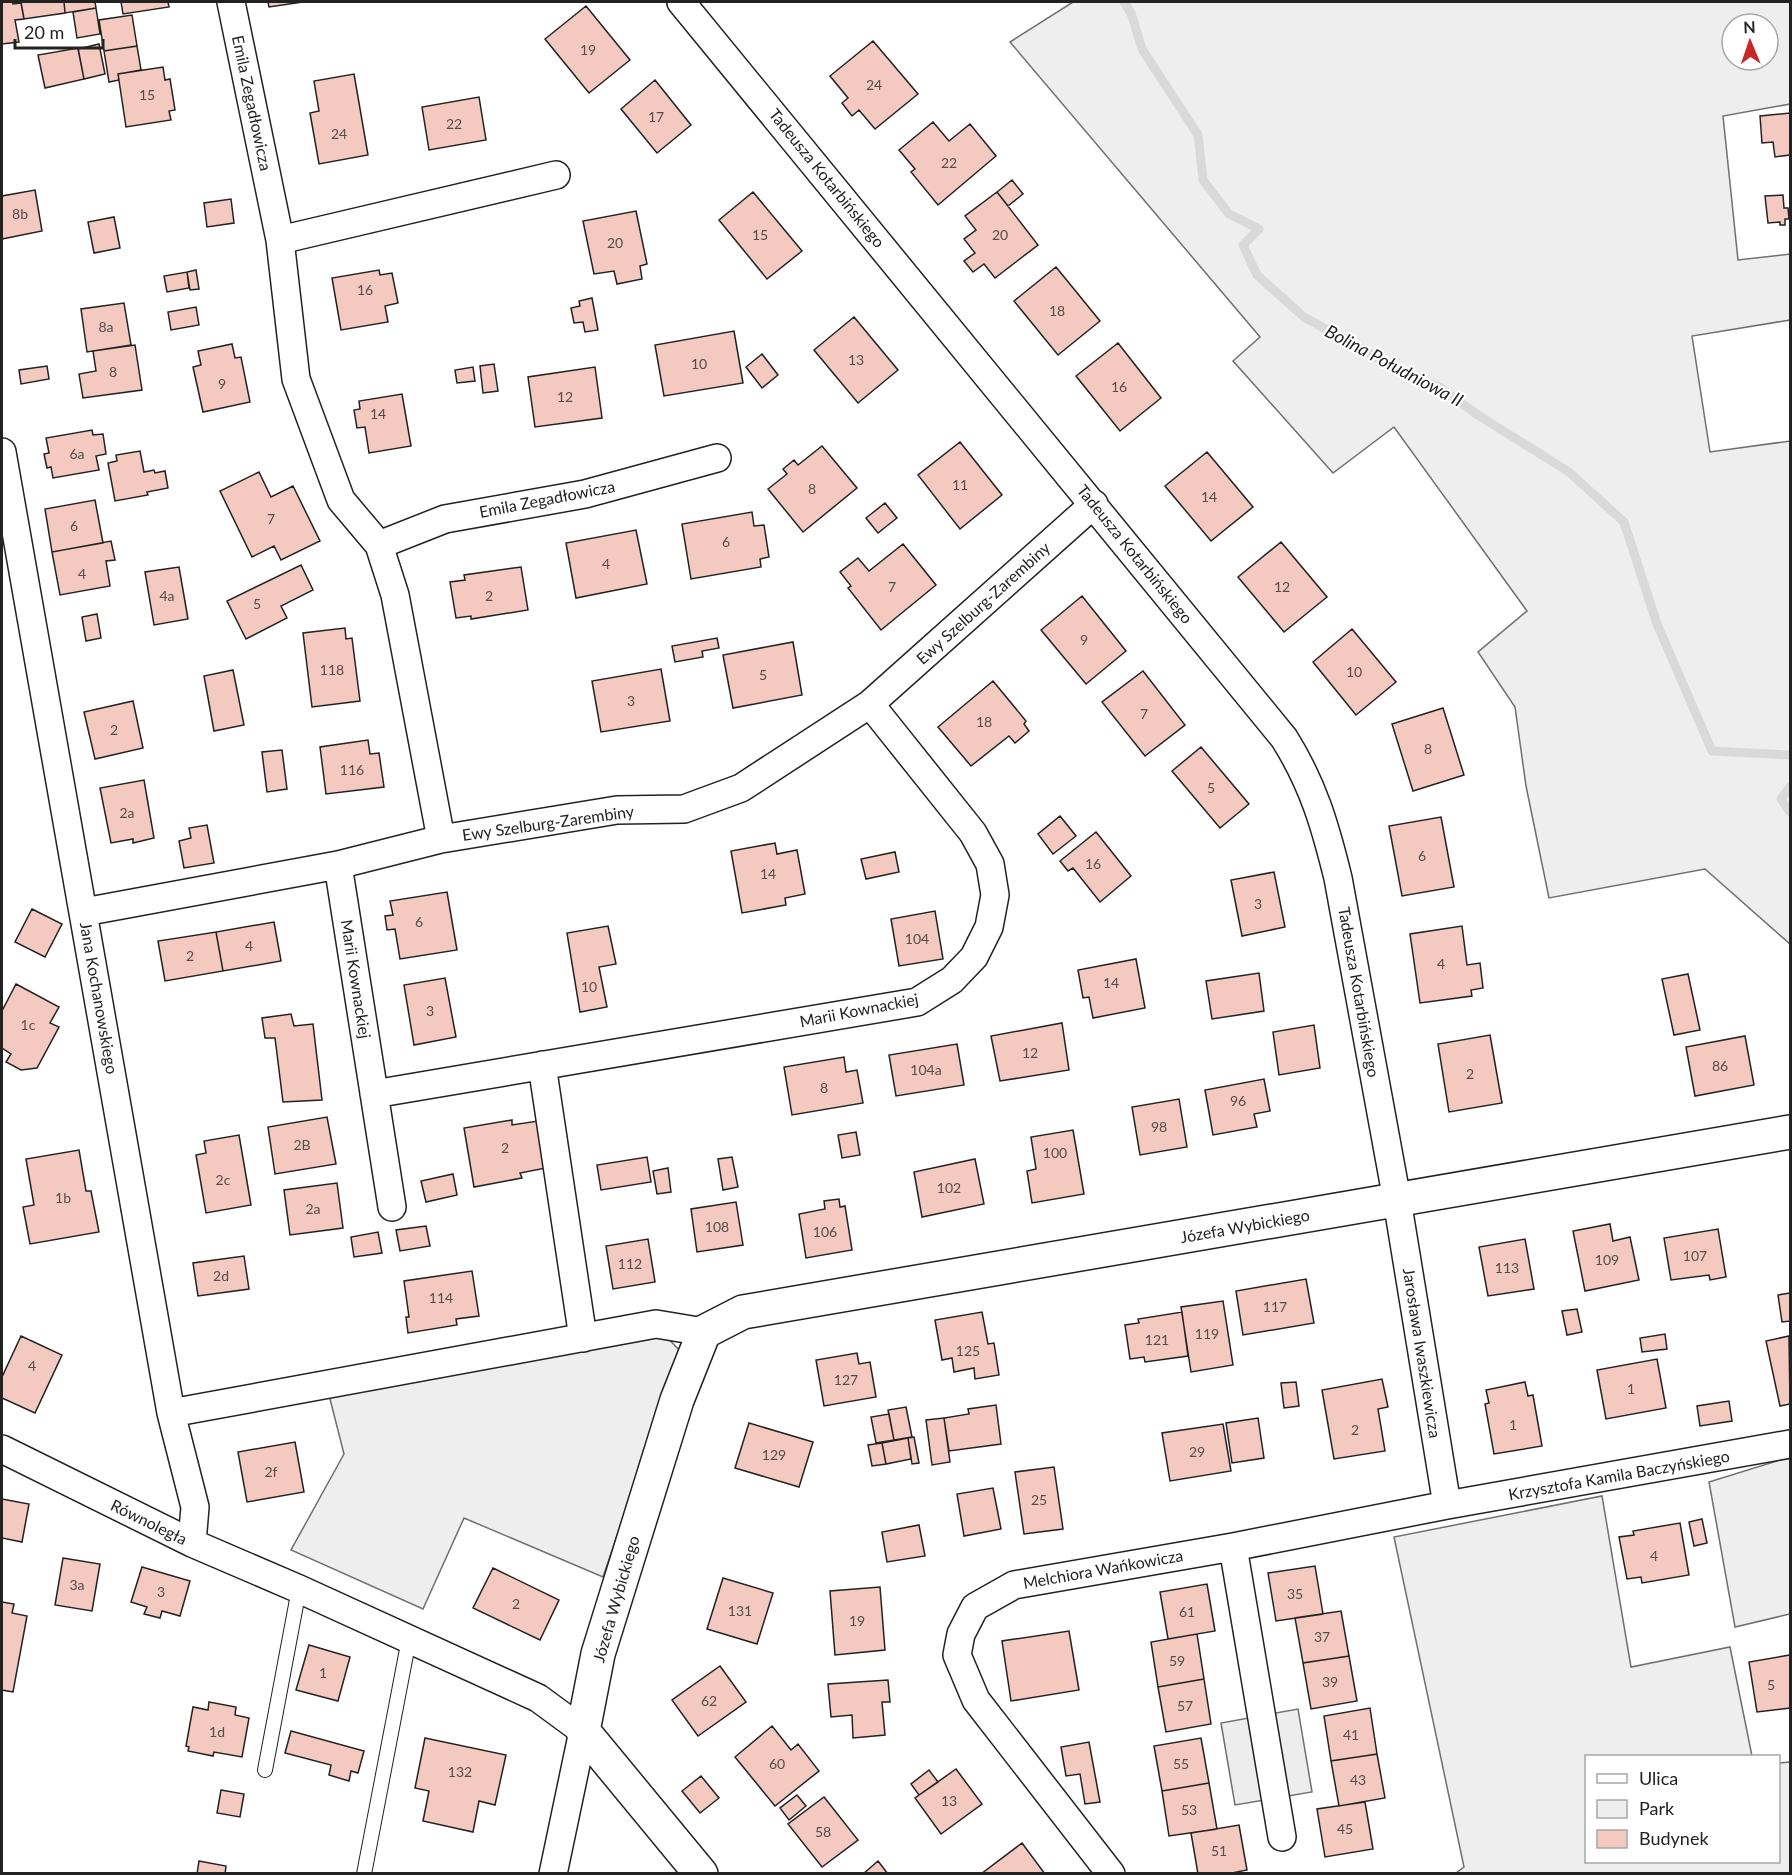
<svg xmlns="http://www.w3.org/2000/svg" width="1792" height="1875" viewBox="0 0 1792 1875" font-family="Lato,sans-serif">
  <rect width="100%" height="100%" fill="#fff"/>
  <path fill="#eee" stroke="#6f6f6f" stroke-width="1.5" fill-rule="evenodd" d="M1073 2H1790V104L1723 116 1738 260 1790 254V320L1692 336 1710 452 1790 441V944L1705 869 1549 898 1526 786 1515 707 1478 652 1527 611 1394 427 1333 473 1233 361 1260 337 1010 42ZM1732 24H1768V60H1732Z
    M663 1333 680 1351 603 1577 464 1518 423 1609 291 1550 344 1454 328 1391Z
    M1790 1457V1614L1735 1627 1709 1482Z
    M1602 1496 1631 1667 1730 1647 1752 1756H1586V1862H1778L1779 1763 1790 1762V1873H1456L1464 1867 1394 1537Z"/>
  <path fill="#ededed" stroke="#6f6f6f" stroke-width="1.5" d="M1298 1709 1312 1792 1235 1805 1221 1723Z"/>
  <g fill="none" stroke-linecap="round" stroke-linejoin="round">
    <path stroke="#d9d9d9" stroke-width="9" d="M1124 2 1131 13 1142 49 1198 135 1203 180 1229 214 1259 229 1243 245 1257 275 1304 317 1392 366 1439 387 1478 415 1569 472 1624 522 1657 624 1712 751 1790 755
      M1790 787 1781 799 1790 812"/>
  </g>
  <path fill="#f3c9c0" stroke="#222" stroke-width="1.5" d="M2 2H12L13 4 21 3 24 19 15 20 19 42 2 44Z
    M21 2H64L65 13 24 19Z
    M64 2H95L96 8 65 13Z
    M121 2H168L169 7 123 14Z
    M268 2H303L269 7Z
    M586 6 630 60 589 93 545 39Z
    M96 8 100 34 77 38 73 12Z
    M132 15 137 46 104 51 99 20Z
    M873 41 918 94 875 129 859 110 852 116 842 103 848 98 830 76Z
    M99 44 105 74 84 79 78 49Z
    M137 46 141 70 118 74 119 80 109 82 104 51Z
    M78 48 84 79 45 88 38 55Z
    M163 67 165 80 170 79 175 110 169 111 171 120 126 127 118 74Z
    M354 74 368 155 319 164 310 113 319 111 314 81Z
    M655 80 691 125 657 153 621 109Z
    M479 97 486 140 429 150 422 107Z
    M1790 113V155L1775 157 1773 142 1762 143 1760 116Z
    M933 122 949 141 970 124 996 156 938 205 911 172 915 169 899 150Z
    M1012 180 1023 194 1008 206 997 192Z
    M35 190 42 231 2 239V196Z
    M753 192 802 251 767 279 719 220Z
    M997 192 1038 245 995 278 984 264 973 272 964 261 975 253 964 239 976 230 965 216Z
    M1783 195 1784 208H1788L1789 219H1785V225H1780V222L1768 223 1765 196Z
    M231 199 234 223 207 227 204 203Z
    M636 211 647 264 640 266 642 279 617 284 614 271 594 274 583 221Z
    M114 217 120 248 94 253 88 222Z
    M1056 267 1100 321 1058 355 1014 301Z
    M196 270 199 289 190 290 187 272Z
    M379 270 380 275 392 273 398 303 385 306 388 322 341 330 332 278Z
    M187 272 189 288 167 292 164 276Z
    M592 298 598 330 585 332 583 322 574 323 571 308 580 306 579 301Z
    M124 303 131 345 87 352 81 309Z
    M196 307 199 325 171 330 168 312Z
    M854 317 898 370 858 403 814 350Z
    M734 331 743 383 664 396 655 345Z
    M1118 343 1161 398 1120 431 1076 376Z
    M232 344 235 358 241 357 250 402 203 412 193 367 201 365 198 351Z
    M135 345 142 390 83 398 79 374 96 371 93 351Z
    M762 354 778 375 762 388 746 367Z
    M494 364 498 391 483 393 480 366Z
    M47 366 49 379 21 384 19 370Z
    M473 367 475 381 457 383 455 370Z
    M595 367 602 418 535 427 528 377Z
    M402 394 411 446 369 453 365 427 357 428 354 410 360 409 359 401Z
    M92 430 93 435 103 434 106 454 96 456 99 470 53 478 51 467 47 468 44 454 49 453 46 438Z
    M960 442 1002 495 960 529 918 475Z
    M822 446 857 488 803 532 768 489 787 474 783 469 794 460 798 465Z
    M140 451 144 472 154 470 155 473 165 471 168 488 147 492 148 495 115 501 108 463 117 461 116 455Z
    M1207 452 1253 507 1211 541 1165 486Z
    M259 472 271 497 293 486 320 541 281 560 274 546 252 557 220 491Z
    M95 500 103 543 52 552 45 509Z
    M885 503 897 518 878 533 866 518Z
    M752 512 754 526 764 525 769 557 760 559 761 567 691 579 682 524Z
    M636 530 647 584 576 598 566 543Z
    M111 541 115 560 106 561 110 586 60 595 52 552Z
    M1281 542 1327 597 1284 632 1238 577Z
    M903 544 936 585 881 630 848 588 851 586 840 572 858 558 869 571Z
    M301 565 313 590 281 606 287 618 246 639 227 601Z
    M179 567 188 619 154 625 145 572Z
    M521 567 528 610 471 619V616L456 618 450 582 465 580 464 575Z
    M1082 596 1126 651 1086 684 1041 630Z
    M97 614 101 638 86 641 82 617Z
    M345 628 346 639 352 638 360 701 312 707 303 633Z
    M1352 629 1396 682 1356 715 1313 662Z
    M717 638 719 648 702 651 703 657 675 662 672 646Z
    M793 642 802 695 733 708 723 655Z
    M661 669 670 721 601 732 592 681Z
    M233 670 244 725 214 731 204 676Z
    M1143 671 1185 725 1145 756 1102 702Z
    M993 681 1026 721 1024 724 1029 731 1015 743 1009 736 971 766 938 727Z
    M133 701 143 748 95 759 84 712Z
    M1443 708 1464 775 1413 791 1392 724Z
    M368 740 370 754 379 753 384 787 326 794 320 747Z
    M1201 747 1249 804 1220 828 1172 771Z
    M282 750 287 789 267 792 262 752Z
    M144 780 154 838 133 843V839L111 843 100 788Z
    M1060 816 1076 836 1053 854 1038 834Z
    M1441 817 1454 887 1402 896 1389 826Z
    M207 825 214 863 184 868 179 841 191 838 189 828Z
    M1096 832 1131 876 1100 902 1073 868 1068 871 1060 861Z
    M775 843 777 854 797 850 805 894 785 898 786 905 742 913 731 851Z
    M895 852 899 872 866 879 861 859Z
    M1274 872 1285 927 1242 936 1231 880Z
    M447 892 457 950 400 959 395 929 387 930 385 916 393 915 390 901Z
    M32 909 62 924 45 957 15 942Z
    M935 911 943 959 899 966 891 919Z
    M274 922 281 961 223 971 216 932Z
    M608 926 616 964 599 967 607 1007 580 1012 567 933Z
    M1462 926 1467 965 1480 963 1483 988 1471 990 1472 996 1420 1003 1410 934Z
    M216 932 223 971 165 981 158 941Z
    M1136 959 1145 1008 1093 1018 1089 997 1083 998 1078 970Z
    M1259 973 1264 1011 1212 1019 1206 981Z
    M1688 974 1700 1030 1674 1035 1662 979Z
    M445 978 456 1037 414 1045 404 985Z
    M16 984 59 1007 50 1023 59 1027 37 1068 21 1070 6 1062 11 1054 2 1048V1011Z
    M291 1014 294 1026 313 1024 322 1100 283 1102 275 1038H265L262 1018Z
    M1062 1023 1069 1070 1000 1081 991 1036Z
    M1314 1025 1320 1068 1279 1075 1273 1032Z
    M1490 1035 1502 1103 1449 1112 1438 1044Z
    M1745 1036 1754 1085 1695 1096 1686 1047Z
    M957 1044 964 1085 896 1096 889 1055Z
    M844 1057 846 1072 857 1070 863 1103 792 1115 784 1067Z
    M1264 1079 1270 1111 1254 1114 1257 1127 1213 1135 1205 1090Z
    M1179 1099 1187 1147 1140 1155 1132 1107Z
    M327 1117 336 1164 275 1174 268 1127Z
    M512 1120V1125L538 1121 546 1168 520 1173 522 1178 474 1187 464 1128Z
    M1073 1130 1084 1194 1032 1203 1027 1171 1036 1169 1031 1137Z
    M856 1132 860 1155 842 1158 838 1135Z
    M239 1135 251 1205 206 1213 196 1155 206 1153 204 1141Z
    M79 1150 86 1191H91L99 1232 30 1244 23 1207 34 1205 26 1159Z
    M647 1157 651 1182 601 1190 597 1165Z
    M732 1157 738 1187 723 1190 718 1159Z
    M975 1159 984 1204 922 1217 914 1172Z
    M668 1168 671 1192 657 1194 653 1171Z
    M453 1174 457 1195 426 1202 421 1181Z
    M337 1183 343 1228 290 1235 284 1190Z
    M839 1199 840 1207 845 1206 852 1250 806 1258 799 1214 825 1209 824 1201Z
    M736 1202 743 1245 697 1252 691 1209Z
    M1610 1224 1613 1241 1630 1237 1639 1280 1585 1291 1573 1231Z
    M426 1226 430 1246 400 1251 396 1230Z
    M1718 1229 1726 1277 1710 1280 1709 1275 1671 1280 1664 1238Z
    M378 1232 382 1253 354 1257 351 1237Z
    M648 1239 655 1282 613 1289 606 1246Z
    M1525 1239 1534 1289 1488 1296 1479 1247Z
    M244 1256 249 1289 198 1296 193 1263Z
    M472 1271 479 1316 456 1319 457 1325 408 1333 406 1317H409L404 1281Z
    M1306 1279 1314 1323 1243 1335 1236 1291Z
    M1790 1293V1328V1321L1782 1322 1778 1295Z
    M1223 1301 1233 1365 1191 1372 1181 1307Z
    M1577 1309 1582 1332 1567 1335 1562 1311Z
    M982 1312 988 1344 994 1343 999 1375 975 1379 974 1368 954 1372 952 1358 942 1360 935 1320Z
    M1182 1312 1188 1356 1145 1362 1144 1357 1130 1359 1125 1325 1139 1323 1138 1319Z
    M1665 1334 1667 1349 1642 1352 1640 1338Z
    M21 1336 62 1355 35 1413 2 1398V1377Z
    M1789 1336 1790 1404 1780 1406 1766 1341Z
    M857 1353 859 1364 870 1362 876 1397 824 1406 816 1360Z
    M1657 1359 1666 1408 1606 1419 1597 1370Z
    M1382 1379 1388 1407 1378 1409 1385 1451 1334 1459 1322 1390Z
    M1296 1382 1299 1406 1284 1408 1281 1383Z
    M1525 1382 1528 1396 1533 1395 1542 1446 1494 1454 1485 1404 1489 1403 1486 1390Z
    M1729 1401 1732 1421 1700 1426 1697 1406Z
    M996 1405 1001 1444 949 1451 944 1418 969 1414 968 1409Z
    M906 1407 912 1437 894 1440 888 1410Z
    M889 1414 894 1440 876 1443 871 1417Z
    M944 1418 950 1462 932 1465 926 1420Z
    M1258 1418 1264 1458 1232 1463 1226 1423Z
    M749 1423 813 1442 799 1487 735 1468Z
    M1223 1424 1231 1471 1170 1481 1162 1433Z
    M914 1437 919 1463 912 1464 908 1438Z
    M908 1438 911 1459 886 1464 882 1443Z
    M295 1442 304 1492 247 1502 238 1452Z
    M882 1443 886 1464 872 1466 868 1445Z
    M1054 1467 1063 1529 1024 1534 1015 1472Z
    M993 1488 1001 1529 964 1536 957 1494Z
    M2 1499 29 1504 22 1542 2 1538Z
    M1702 1519 1707 1543 1694 1546 1689 1522Z
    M1680 1523 1689 1575 1642 1583 1641 1577 1627 1579 1619 1537 1634 1535 1633 1531Z
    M919 1525 925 1556 887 1562 882 1532Z
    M63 1558 100 1564 92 1611 55 1605Z
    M1315 1566 1323 1614 1276 1621 1268 1573Z
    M142 1567 190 1581 180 1616 162 1611 160 1618 144 1614 147 1607 131 1602Z
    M493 1568 559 1600 540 1640 473 1608Z
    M723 1578 773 1593 757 1644 707 1629Z
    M1207 1584 1215 1631 1168 1639 1160 1592Z
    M880 1587 885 1650 835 1655 830 1591Z
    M2 1602 14 1604 12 1613 27 1616 13 1692 2 1690Z
    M1341 1611 1349 1656 1303 1663 1295 1618Z
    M1069 1631 1079 1690 1011 1701 1002 1641Z
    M1197 1634 1204 1679 1158 1687 1151 1642Z
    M309 1645 350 1657 338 1701 296 1690Z
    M1790 1655V1708L1757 1712 1749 1662Z
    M1349 1656 1357 1701 1311 1709 1303 1663Z
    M720 1666 746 1702 698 1736 672 1700Z
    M1204 1679 1211 1724 1166 1732 1158 1687Z
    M888 1680 890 1702H882L885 1735 853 1738 852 1715 831 1717 828 1684Z
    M209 1702 236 1707 235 1715 249 1718 242 1757 214 1752 213 1756 188 1751 189 1747 186 1746 193 1707 208 1710Z
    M1370 1708 1377 1754 1331 1761 1324 1716Z
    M772 1726 791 1750 798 1744 819 1771 775 1806 735 1757Z
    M291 1731 364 1751 358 1773 351 1771 349 1781 329 1775 331 1765 285 1753Z
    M425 1738 506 1755 495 1805 479 1801 473 1832 423 1821 429 1791 415 1788Z
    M1201 1738 1209 1783 1162 1791 1154 1746Z
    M1089 1742 1100 1802 1085 1804 1080 1774 1066 1776 1061 1747Z
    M1377 1754 1385 1798 1339 1806 1331 1761Z
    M956 1769 982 1804 941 1834 915 1798Z
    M929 1770 938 1782 919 1795 911 1784Z
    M701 1776 719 1798 700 1813 682 1791Z
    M1209 1783 1217 1829 1169 1836 1162 1791Z
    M221 1790 244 1794 240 1817 217 1813Z
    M797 1795 806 1806 789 1820 780 1808Z
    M824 1797 858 1840 822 1867 788 1824Z
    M1365 1802 1373 1849 1325 1857 1317 1809Z
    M1239 1825 1247 1870 1227 1874H1198L1191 1833Z
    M1022 1843 1045 1874H981Z
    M199 1861 226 1866 225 1874H197Z
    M878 1861 888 1874H863Z"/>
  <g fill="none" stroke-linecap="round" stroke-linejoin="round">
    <defs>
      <path id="lane" d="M265 1770 299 1589
        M364 1874 409 1639"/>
      <path id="street" d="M231 2 280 240 296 379 341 500 379 545 395 595 441 839
        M681 2 1284 738C1313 784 1325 825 1338 878L1397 1200 1447 1505
        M280 240 556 175
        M2 452 171 1413 195 1507 192 1543
        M379 545 445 519 585 494 717 458
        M338 865 392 1207
        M84 912 338 865 441 839 617 810 684 809 741 788 870 704 1094 504
        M542 1065 583 1338
        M374 1094 917 1002 952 980 974 957 989 927 995 895 990 864 973 833 870 704
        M171 1413 656 1324 704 1332
        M2 1449 192 1543 299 1589 538 1698 583 1731 553 1874
        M1233 1547 1282 1837
        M1111 1874 976 1700 957 1655 961 1634 975 1607 1014 1585 1233 1547 1447 1505 1790 1444"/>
      <path id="secondary" d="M701 1874 583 1731 598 1654 677 1400 704 1332 743 1312 1790 1132"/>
    </defs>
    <use href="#lane" stroke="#222" stroke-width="16"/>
    <use href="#street" stroke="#222" stroke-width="30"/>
    <use href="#secondary" stroke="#222" stroke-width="36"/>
    <use href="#lane" stroke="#fff" stroke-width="14"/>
    <use href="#street" stroke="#fff" stroke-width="27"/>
    <use href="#secondary" stroke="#fff" stroke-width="33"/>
  </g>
  <g text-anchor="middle" stroke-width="4.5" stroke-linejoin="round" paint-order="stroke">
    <g font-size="14" fill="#564c4a">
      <text x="588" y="55">19</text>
      <text x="874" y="90">24</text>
      <text x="147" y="100">15</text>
      <text x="656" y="122">17</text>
      <text x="454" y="129">22</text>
      <text x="339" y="139">24</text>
      <text x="949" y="168">22</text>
      <text x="20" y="219">8b</text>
      <text x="760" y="240">15</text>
      <text x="1000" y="240">20</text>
      <text x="615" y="248">20</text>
      <text x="365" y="295">16</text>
      <text x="1057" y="316">18</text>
      <text x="106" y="332">8a</text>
      <text x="856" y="365">13</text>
      <text x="699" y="369">10</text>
      <text x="113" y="377">8</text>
      <text x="222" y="389">9</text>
      <text x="1119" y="392">16</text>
      <text x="565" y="402">12</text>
      <text x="378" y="419">14</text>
      <text x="77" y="459">6a</text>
      <text x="960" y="490">11</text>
      <text x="812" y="494">8</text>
      <text x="1209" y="502">14</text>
      <text x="271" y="524">7</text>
      <text x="74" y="531">6</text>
      <text x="726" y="547">6</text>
      <text x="606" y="569">4</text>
      <text x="82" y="579">4</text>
      <text x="892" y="592">7</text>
      <text x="1282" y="592">12</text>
      <text x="167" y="601">4a</text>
      <text x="489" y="601">2</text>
      <text x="257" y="609">5</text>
      <text x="1084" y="645">9</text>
      <text x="332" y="675">118</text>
      <text x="1354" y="677">10</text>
      <text x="763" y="680">5</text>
      <text x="631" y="706">3</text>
      <text x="1144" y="719">7</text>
      <text x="984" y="727">18</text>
      <text x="114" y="735">2</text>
      <text x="1428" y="754">8</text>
      <text x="352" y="775">116</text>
      <text x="1211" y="793">5</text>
      <text x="127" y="818">2a</text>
      <text x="1422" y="861">6</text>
      <text x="1093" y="869">16</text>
      <text x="768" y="879">14</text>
      <text x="1258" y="909">3</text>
      <text x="419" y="927">6</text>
      <text x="917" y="944">104</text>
      <text x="249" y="951">4</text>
      <text x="190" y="961">2</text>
      <text x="1441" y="969">4</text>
      <text x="1111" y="988">14</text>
      <text x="589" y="992">10</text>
      <text x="430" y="1016">3</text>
      <text x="28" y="1030">1c</text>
      <text x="1030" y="1058">12</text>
      <text x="1720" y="1071">86</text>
      <text x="926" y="1075">104a</text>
      <text x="1470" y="1079">2</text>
      <text x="824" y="1093">8</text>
      <text x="1238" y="1106">96</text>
      <text x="1159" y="1132">98</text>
      <text x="302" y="1150">2B</text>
      <text x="505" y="1153">2</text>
      <text x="1055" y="1158">100</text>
      <text x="223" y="1185">2c</text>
      <text x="949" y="1193">102</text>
      <text x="63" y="1203">1b</text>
      <text x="313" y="1214">2a</text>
      <text x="717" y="1232">108</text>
      <text x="825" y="1237">106</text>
      <text x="1695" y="1261">107</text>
      <text x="1607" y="1265">109</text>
      <text x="630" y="1269">112</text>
      <text x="1507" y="1273">113</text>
      <text x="221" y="1281">2d</text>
      <text x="441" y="1303">114</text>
      <text x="1275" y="1312">117</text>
      <text x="1207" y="1339">119</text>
      <text x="1157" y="1345">121</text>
      <text x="968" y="1356">125</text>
      <text x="32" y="1371">4</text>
      <text x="846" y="1385">127</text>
      <text x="1631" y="1394">1</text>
      <text x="1513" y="1430">1</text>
      <text x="1355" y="1435">2</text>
      <text x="1197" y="1457">29</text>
      <text x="774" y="1460">129</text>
      <text x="271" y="1477">2f</text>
      <text x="1039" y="1505">25</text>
      <text x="1654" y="1561">4</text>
      <text x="77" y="1590">3a</text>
      <text x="161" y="1597">3</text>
      <text x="1295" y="1599">35</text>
      <text x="516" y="1609">2</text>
      <text x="740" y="1616">131</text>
      <text x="1187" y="1617">61</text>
      <text x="857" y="1626">19</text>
      <text x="1322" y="1642">37</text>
      <text x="1177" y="1666">59</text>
      <text x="323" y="1678">1</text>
      <text x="1330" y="1687">39</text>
      <text x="1771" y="1690">5</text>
      <text x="709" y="1706">62</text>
      <text x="1185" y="1711">57</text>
      <text x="217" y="1737">1d</text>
      <text x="1351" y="1740">41</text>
      <text x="777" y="1769">60</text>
      <text x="1181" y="1769">55</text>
      <text x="460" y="1777">132</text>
      <text x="1358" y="1785">43</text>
      <text x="949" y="1806">13</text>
      <text x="1189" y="1815">53</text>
      <text x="1345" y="1834">45</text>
      <text x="823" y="1837">58</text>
      <text x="1219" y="1856">51</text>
    </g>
    <g font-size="16" fill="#222" stroke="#fff">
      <text transform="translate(252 103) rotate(78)" y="6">Emila Zegadłowicza</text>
      <text transform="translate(827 178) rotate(51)" y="6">Tadeusza Kotarbińskiego</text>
      <text transform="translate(547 499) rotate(-11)" y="6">Emila Zegadłowicza</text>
      <text transform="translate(1135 554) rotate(51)" y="6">Tadeusza Kotarbińskiego</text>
      <text transform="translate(983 603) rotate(-42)" y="6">Ewy Szelburg-Zarembiny</text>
      <text transform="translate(548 823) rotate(-8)" y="6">Ewy Szelburg-Zarembiny</text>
      <text transform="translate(356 979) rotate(81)" y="6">Marii Kownackiej</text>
      <text transform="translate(1359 992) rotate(80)" y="6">Tadeusza Kotarbińskiego</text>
      <text transform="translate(99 998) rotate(80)" y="6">Jana Kochanowskiego</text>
      <text transform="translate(859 1010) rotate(-11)" y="6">Marii Kownackiej</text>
      <text transform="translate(1245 1226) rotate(-10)" y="6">Józefa Wybickiego</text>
      <text transform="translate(1422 1353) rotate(81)" y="6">Jarosława Iwaszkiewicza</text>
      <text transform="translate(1619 1475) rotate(-10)" y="6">Krzysztofa Kamila Baczyńskiego</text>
      <text transform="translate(149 1522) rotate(26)" y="6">Równoległa</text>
      <text transform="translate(1103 1569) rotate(-10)" y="6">Melchiora Wańkowicza</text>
      <text transform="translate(616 1599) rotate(-74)" y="6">Józefa Wybickiego</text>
    </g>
    <g font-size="18" font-style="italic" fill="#222" stroke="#fff">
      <text transform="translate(1394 366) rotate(28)" y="6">Bolina Południowa II</text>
    </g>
  </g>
  <rect width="1792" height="1875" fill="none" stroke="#222222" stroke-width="6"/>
  <rect x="1585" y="1755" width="195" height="108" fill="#ffffff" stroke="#a7a7a7" stroke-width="1.5"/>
  <rect x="1597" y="1774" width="30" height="9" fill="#ffffff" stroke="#a7a7a7" stroke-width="1.5"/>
  <text x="1639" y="1785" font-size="18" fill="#222222">Ulica</text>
  <rect x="1597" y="1800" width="30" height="18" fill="#eeeeee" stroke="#a7a7a7" stroke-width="1.5"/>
  <text x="1639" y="1815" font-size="18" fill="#222222">Park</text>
  <rect x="1597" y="1830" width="30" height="18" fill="#f3c9c0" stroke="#a7a7a7" stroke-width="1.5"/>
  <text x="1639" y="1845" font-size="18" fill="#222222">Budynek</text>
  <g transform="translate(1750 42) rotate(358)"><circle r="28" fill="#ffffff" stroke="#a7a7a7" stroke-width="1.5"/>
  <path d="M0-4.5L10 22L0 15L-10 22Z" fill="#c62828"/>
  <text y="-9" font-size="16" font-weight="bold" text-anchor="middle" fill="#222222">N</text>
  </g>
  <path d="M15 39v9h88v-9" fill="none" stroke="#222222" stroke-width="3"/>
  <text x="24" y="39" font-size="18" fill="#222222" stroke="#ffffff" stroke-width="4.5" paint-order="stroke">20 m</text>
</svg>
